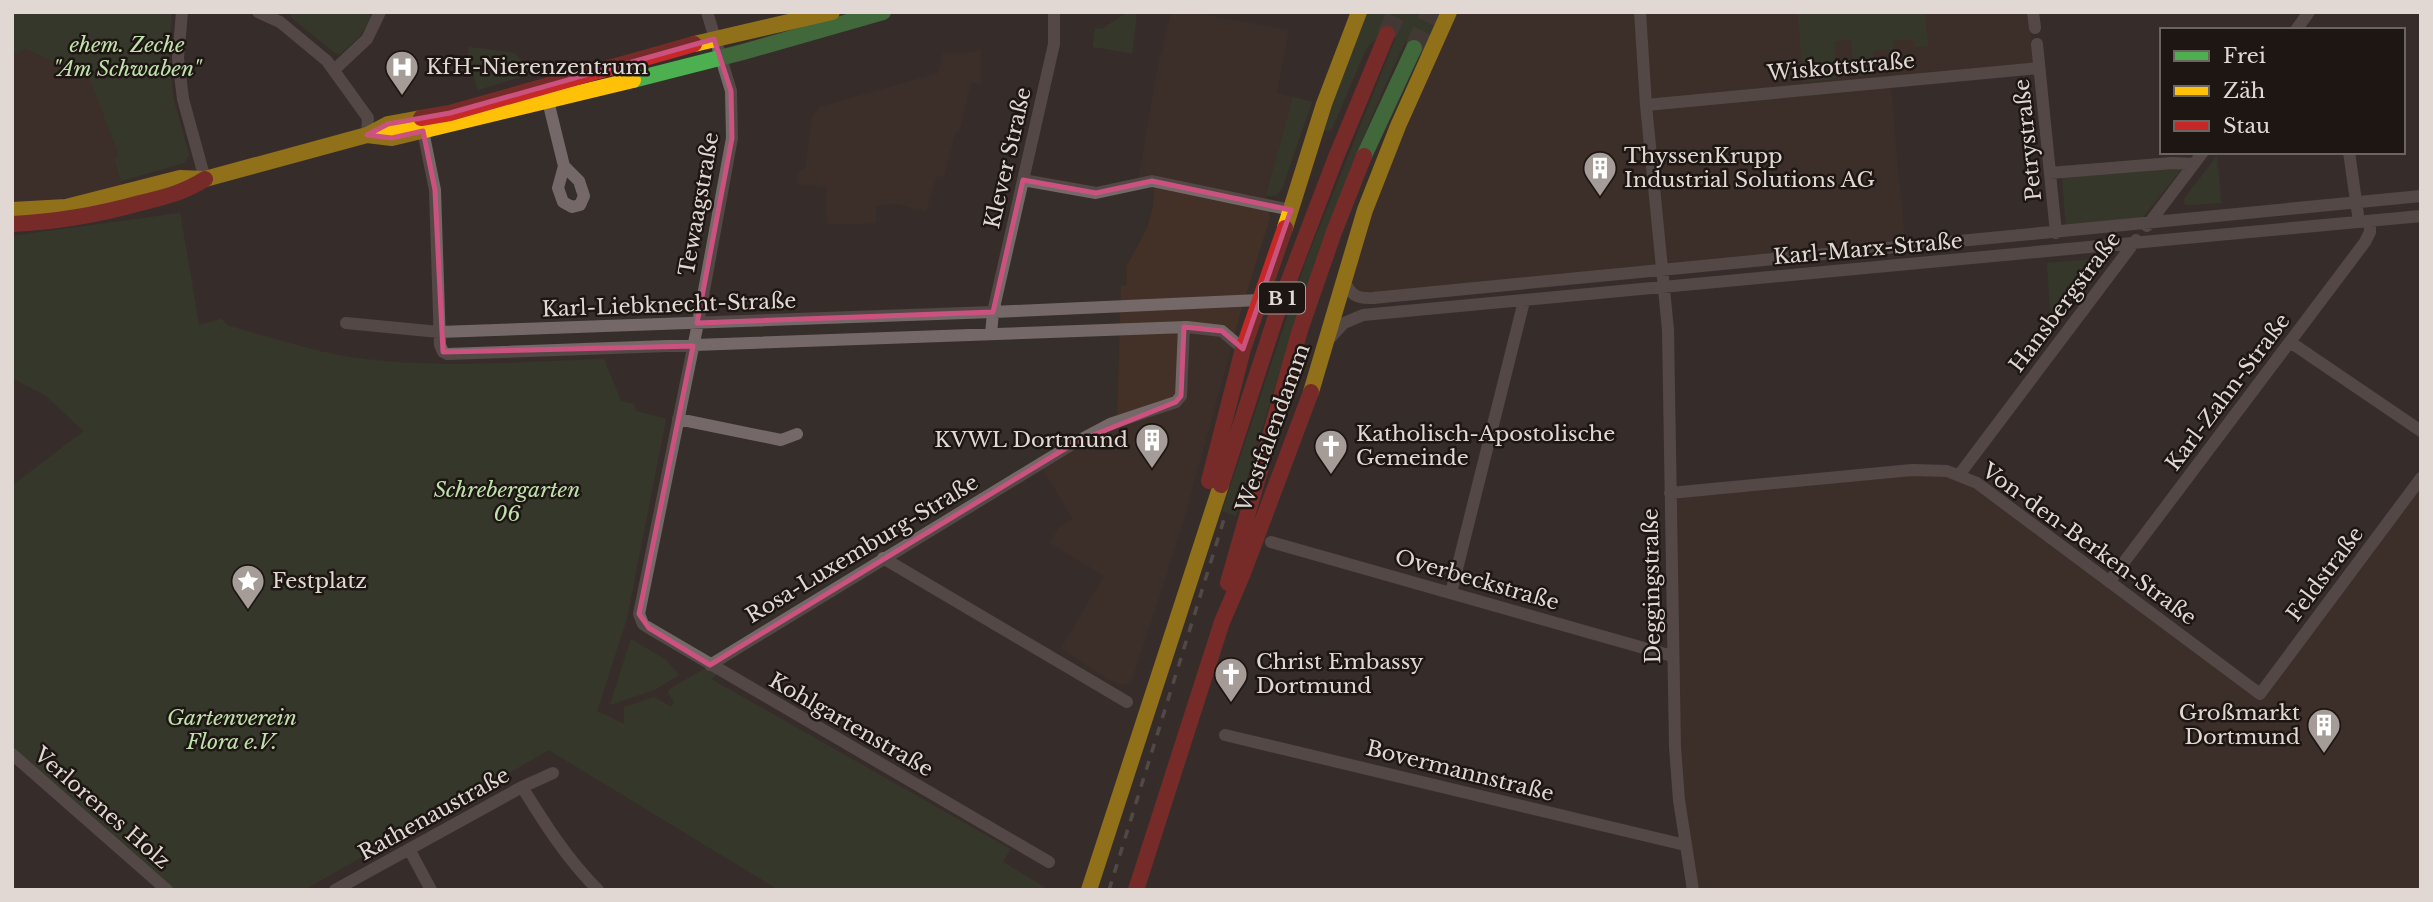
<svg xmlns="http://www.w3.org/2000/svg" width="2433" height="902" viewBox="0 0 2433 902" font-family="'Libre Baskerville',serif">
  <rect width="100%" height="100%" fill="#362e2a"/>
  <path fill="#433026" d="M1171 12H1190L1289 30 1277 93 1293 97 1266 195 1270 218 1242 308 1181 530 1131 683 1119 684 1109 680 1061 648 1104 576 1050 543 1059 527 1073 519 1036 458 1117 416 1121 286 1127 285 1126 267 1148 226 1153 205 1154 183 1138 181 1157 70Z
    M1460 12H2029L2034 63 1890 78 1905 243 1370 293H1357L1349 281 1365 227 1447 29Z
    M26 49 89 76 119 156 114 159 124 190 12 206V55Z
    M981 50V84L971 82 960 131 955 133 944 177 937 176 926 211 897 204 876 206V223L827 225 826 187 796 184 799 170H804L806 162 812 117 819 107 938 73 943 53 960 54Z
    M1912 475H1946L1971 486 2257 698 2421 481V890H1697L1688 837 1678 721 1674 497Z"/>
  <path fill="#37442d" d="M12 12H172L169 55 173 97 189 155 184 163 121 181 114 159 119 156 89 77 75 81 71 69 26 49 12 55Z
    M291 12H363L372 16 359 37 340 54 335 53 291 17Z
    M1128 12H1137L1132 53 1093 47 1095 28 1102 29Z
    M1366 12H1443L1421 58 1406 40C1334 192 1283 354 1236 516L1222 511 1306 261 1397 35C1383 33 1375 38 1366 49L1331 131 1322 130Z
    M1798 12H1850L1853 15 1857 12H1925L1928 46 1915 47 1914 39 1893 41V49L1873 51 1875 74 1855 76 1851 40 1835 41 1836 79 1803 82Z
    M469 47 515 53 530 74 478 90 470 63H467Z
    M1293 97 1312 102 1282 188C1278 196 1273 197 1266 195Z
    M2217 156 2221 203 2185 205 2184 199Z
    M2179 167 2180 171 2143 217 2066 226 2062 177Z
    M180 213 199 325 221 319 229 326C266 336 304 349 343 356 429 370 517 362 604 359L621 401 634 404 636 411 666 419 627 618 597 711 624 724V707L654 697 671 707 674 702 668 693 670 689 706 668 717 674 711 679 1010 849 1003 862 1049 890H779L549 750 304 890H174L12 749V486L84 431 45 395 12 378V236Z
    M2095 259 2054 315 2050 307 2047 263Z
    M631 639 666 660 679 675 654 690 610 705Z"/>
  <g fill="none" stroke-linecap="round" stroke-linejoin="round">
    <path stroke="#504843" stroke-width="19" stroke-dasharray="19 10" stroke-linecap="butt" d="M1387 34 1397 12
      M1414 48 1431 12"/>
    <path stroke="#756868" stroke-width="12" d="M182 12 178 58 183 99 205 179
      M258 12 280 22 327 61 368 118 367 135
      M707 12 731 91 732 138 698 323 639 614 643 624 649 628 1049 862
      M1640 12 1646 105 1668 330 1675 747 1679 800 1693 890
      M2033 12 2035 28
      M2296 30 2309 12
      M2037 44 2056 233
      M334 70 367 39 380 12
      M548 101 564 166 579 181 584 196 580 205 572 207 563 202 558 188 564 166
      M1646 105 2039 68
      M423 131 435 190 440 345 443 352 447 354 1187 327 1222 331 1243 349
      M2349 152 2359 222
      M2050 173 2172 163 2194 164
      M1023 180 1096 193 1152 181 1291 210
      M2147 226 2203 152
      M1344 280C1350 295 1357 299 1373 298L2421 196
      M346 323 439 332 993 312 1259 300
      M991 334 993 312 1054 44V12
      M1331 337 1344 323 1363 315 2421 216
      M2290 342 2421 431
      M678 419 781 440 797 434
      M1959 475 2136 240
      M1670 493 1912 470 1947 471 1977 483 2260 694 2421 478
      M1271 542 1672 656
      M883 558 1127 702
      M2109 582 2365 242 2370 232V221
      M1451 593 1524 301
      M710 665 1076 442 1110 424 1176 402 1181 396 1184 327
      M1225 735 1685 845
      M12 754 167 890
      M522 787C545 824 567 859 598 890
      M409 849 431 890
      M335 890 522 787 553 773"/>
    <path stroke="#4caf50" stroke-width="16" d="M633 80 743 52 883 12
      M1364 156 1414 48"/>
    <path stroke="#ffc107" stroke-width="16" d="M694 44 832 12
      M367 135 392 138 633 80
      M12 210 66 207 180 178 205 179 367 135 388 124 421 118
      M1285 228 1324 104 1359 12
      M1311 392 1365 210 1398 126 1449 12
      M1089 890 1221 485"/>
    <path stroke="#c62828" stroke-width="16" d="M421 118 450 113 694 44
      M12 224C56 222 97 215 140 203 164 197 183 193 205 179
      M1209 481 1243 349 1285 228
      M1221 485 1281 301 1336 157 1387 34
      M1228 583 1300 330 1334 232 1364 156
      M1136 890 1222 622 1243 573 1311 392"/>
    <path stroke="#726a68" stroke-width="3.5" stroke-dasharray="9 9" stroke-linecap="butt" d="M1109 890 1225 516"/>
  </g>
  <path d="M0 0H2433V902H0ZM714 39 731 91 732 138 697 323 993 312 1023 180 1096 193 1152 181 1291 210 1243 349 1222 331 1184 327 1181 396 1176 402 1076 442 710 665 649 628 639 614 693 346 443 352 435 190 423 131 392 138 367 135 388 124 450 113Z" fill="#362e2a" fill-opacity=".55" fill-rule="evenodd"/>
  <path fill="none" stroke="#cb527f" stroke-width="5" stroke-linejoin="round" d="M714 39 731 91 732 138 697 323 993 312 1023 180 1096 193 1152 181 1291 210 1243 349 1222 331 1184 327 1181 396 1176 402 1076 442 710 665 649 628 639 614 693 346 443 352 435 190 423 131 392 138 367 135 388 124 450 113Z"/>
  <defs>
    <symbol id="hospital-pin" viewBox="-11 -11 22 30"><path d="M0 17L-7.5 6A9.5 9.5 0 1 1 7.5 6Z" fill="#a59c98" stroke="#1d1613"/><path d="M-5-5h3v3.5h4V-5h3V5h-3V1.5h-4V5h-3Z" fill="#fff"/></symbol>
    <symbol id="building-pin" viewBox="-11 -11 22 30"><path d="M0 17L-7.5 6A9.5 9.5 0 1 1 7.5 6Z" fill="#a59c98" stroke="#1d1613"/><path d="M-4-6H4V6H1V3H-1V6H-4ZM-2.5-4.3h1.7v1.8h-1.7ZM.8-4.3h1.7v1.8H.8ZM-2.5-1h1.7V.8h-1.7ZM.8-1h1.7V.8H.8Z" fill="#fff"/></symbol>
    <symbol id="church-pin" viewBox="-11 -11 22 30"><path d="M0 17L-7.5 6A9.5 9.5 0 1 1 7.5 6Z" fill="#a59c98" stroke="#1d1613"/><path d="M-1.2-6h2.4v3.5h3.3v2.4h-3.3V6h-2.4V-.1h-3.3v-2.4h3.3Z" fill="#fff"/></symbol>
    <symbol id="sight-pin" viewBox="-11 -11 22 30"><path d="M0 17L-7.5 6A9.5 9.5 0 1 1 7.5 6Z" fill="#a59c98" stroke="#1d1613"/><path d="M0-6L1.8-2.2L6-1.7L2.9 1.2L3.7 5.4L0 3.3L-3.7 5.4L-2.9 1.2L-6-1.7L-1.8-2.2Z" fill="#fff"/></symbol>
  </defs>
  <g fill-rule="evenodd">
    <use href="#hospital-pin" x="383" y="48" width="38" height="52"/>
    <use href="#building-pin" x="1581" y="149" width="38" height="52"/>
    <use href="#building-pin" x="1133" y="421" width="38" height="52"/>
    <use href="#church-pin" x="1312" y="427" width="38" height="52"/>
    <use href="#sight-pin" x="229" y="562" width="38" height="52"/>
    <use href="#church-pin" x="1212" y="655" width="38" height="52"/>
    <use href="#building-pin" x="2305" y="706" width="38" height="52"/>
  </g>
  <g text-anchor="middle" stroke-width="5" stroke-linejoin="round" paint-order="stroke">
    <rect fill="#1d1613" stroke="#a69e99" stroke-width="2" x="1259" y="282.5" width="46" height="31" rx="5"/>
    <g font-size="19" font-weight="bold" fill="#e1d8d3">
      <text x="1282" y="305">B 1</text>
    </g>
    <g font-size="21" font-style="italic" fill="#bfe1ac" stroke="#1d1613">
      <text x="127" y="52">ehem. Zeche<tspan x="127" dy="24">"Am Schwaben"</tspan></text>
      <text x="507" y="497">Schrebergarten<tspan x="507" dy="24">06</tspan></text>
      <text x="232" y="725">Gartenverein<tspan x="232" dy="24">Flora e.V.</tspan></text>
    </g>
    <g font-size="21" fill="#e1d8d3" stroke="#1d1613" text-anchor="start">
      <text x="426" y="74">KfH-Nierenzentrum</text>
      <text x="1624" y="163">ThyssenKrupp<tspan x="1624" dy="24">Industrial Solutions AG</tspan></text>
      <text x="1356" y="441">Katholisch-Apostolische<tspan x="1356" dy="24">Gemeinde</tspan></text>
      <text x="1128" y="447" text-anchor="end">KVWL Dortmund</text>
      <text x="272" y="588">Festplatz</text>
      <text x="1256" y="669">Christ Embassy<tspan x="1256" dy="24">Dortmund</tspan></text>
      <text x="2300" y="720" text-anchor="end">Großmarkt<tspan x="2300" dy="24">Dortmund</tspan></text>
    </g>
    <g font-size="21" fill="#e1d8d3" stroke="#1d1613">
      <text transform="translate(1841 67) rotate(-5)" y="7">Wiskottstraße</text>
      <text transform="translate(2028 140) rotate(-96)" y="7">Petrystraße</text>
      <text transform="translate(1008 158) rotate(-77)" y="7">Klever Straße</text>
      <text transform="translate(699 204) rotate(-80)" y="7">Tewaagstraße</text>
      <text transform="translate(1868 249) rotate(-5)" y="7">Karl-Marx-Straße</text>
      <text transform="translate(2065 302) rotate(-53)" y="7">Hansbergstraße</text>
      <text transform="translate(669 305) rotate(-2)" y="7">Karl-Liebknecht-Straße</text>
      <text transform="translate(2228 392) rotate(-53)" y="7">Karl-Zahn-Straße</text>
      <text transform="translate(1273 428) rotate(-70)" y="7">Westfalendamm</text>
      <text transform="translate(2089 544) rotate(36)" y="7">Von-den-Berken-Straße</text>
      <text transform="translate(862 549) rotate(-31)" y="7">Rosa-Luxemburg-Straße</text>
      <text transform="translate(2325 574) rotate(-53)" y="7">Feldstraße</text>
      <text transform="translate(1477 580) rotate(16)" y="7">Overbeckstraße</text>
      <text transform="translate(1652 586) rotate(-91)" y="7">Deggingstraße</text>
      <text transform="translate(851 725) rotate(30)" y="7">Kohlgartenstraße</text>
      <text transform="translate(1460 771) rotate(14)" y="7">Bovermannstraße</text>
      <text transform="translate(102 808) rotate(41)" y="7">Verlorenes Holz</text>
      <text transform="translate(434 814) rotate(-29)" y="7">Rathenaustraße</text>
    </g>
  </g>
  <rect width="2433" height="902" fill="none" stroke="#e1d8d3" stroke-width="28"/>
  <rect x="2160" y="28" width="245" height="126" fill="#1d1613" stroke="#6b6460" stroke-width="2"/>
  <rect x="2174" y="51" width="35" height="10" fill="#4caf50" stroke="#6b6460" stroke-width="2"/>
  <text x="2223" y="63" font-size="21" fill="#e1d8d3">Frei</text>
  <rect x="2174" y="86" width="35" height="10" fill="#ffc107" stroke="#6b6460" stroke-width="2"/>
  <text x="2223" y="98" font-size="21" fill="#e1d8d3">Zäh</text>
  <rect x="2174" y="121" width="35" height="10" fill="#c62828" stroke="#6b6460" stroke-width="2"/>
  <text x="2223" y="133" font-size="21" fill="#e1d8d3">Stau</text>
</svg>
